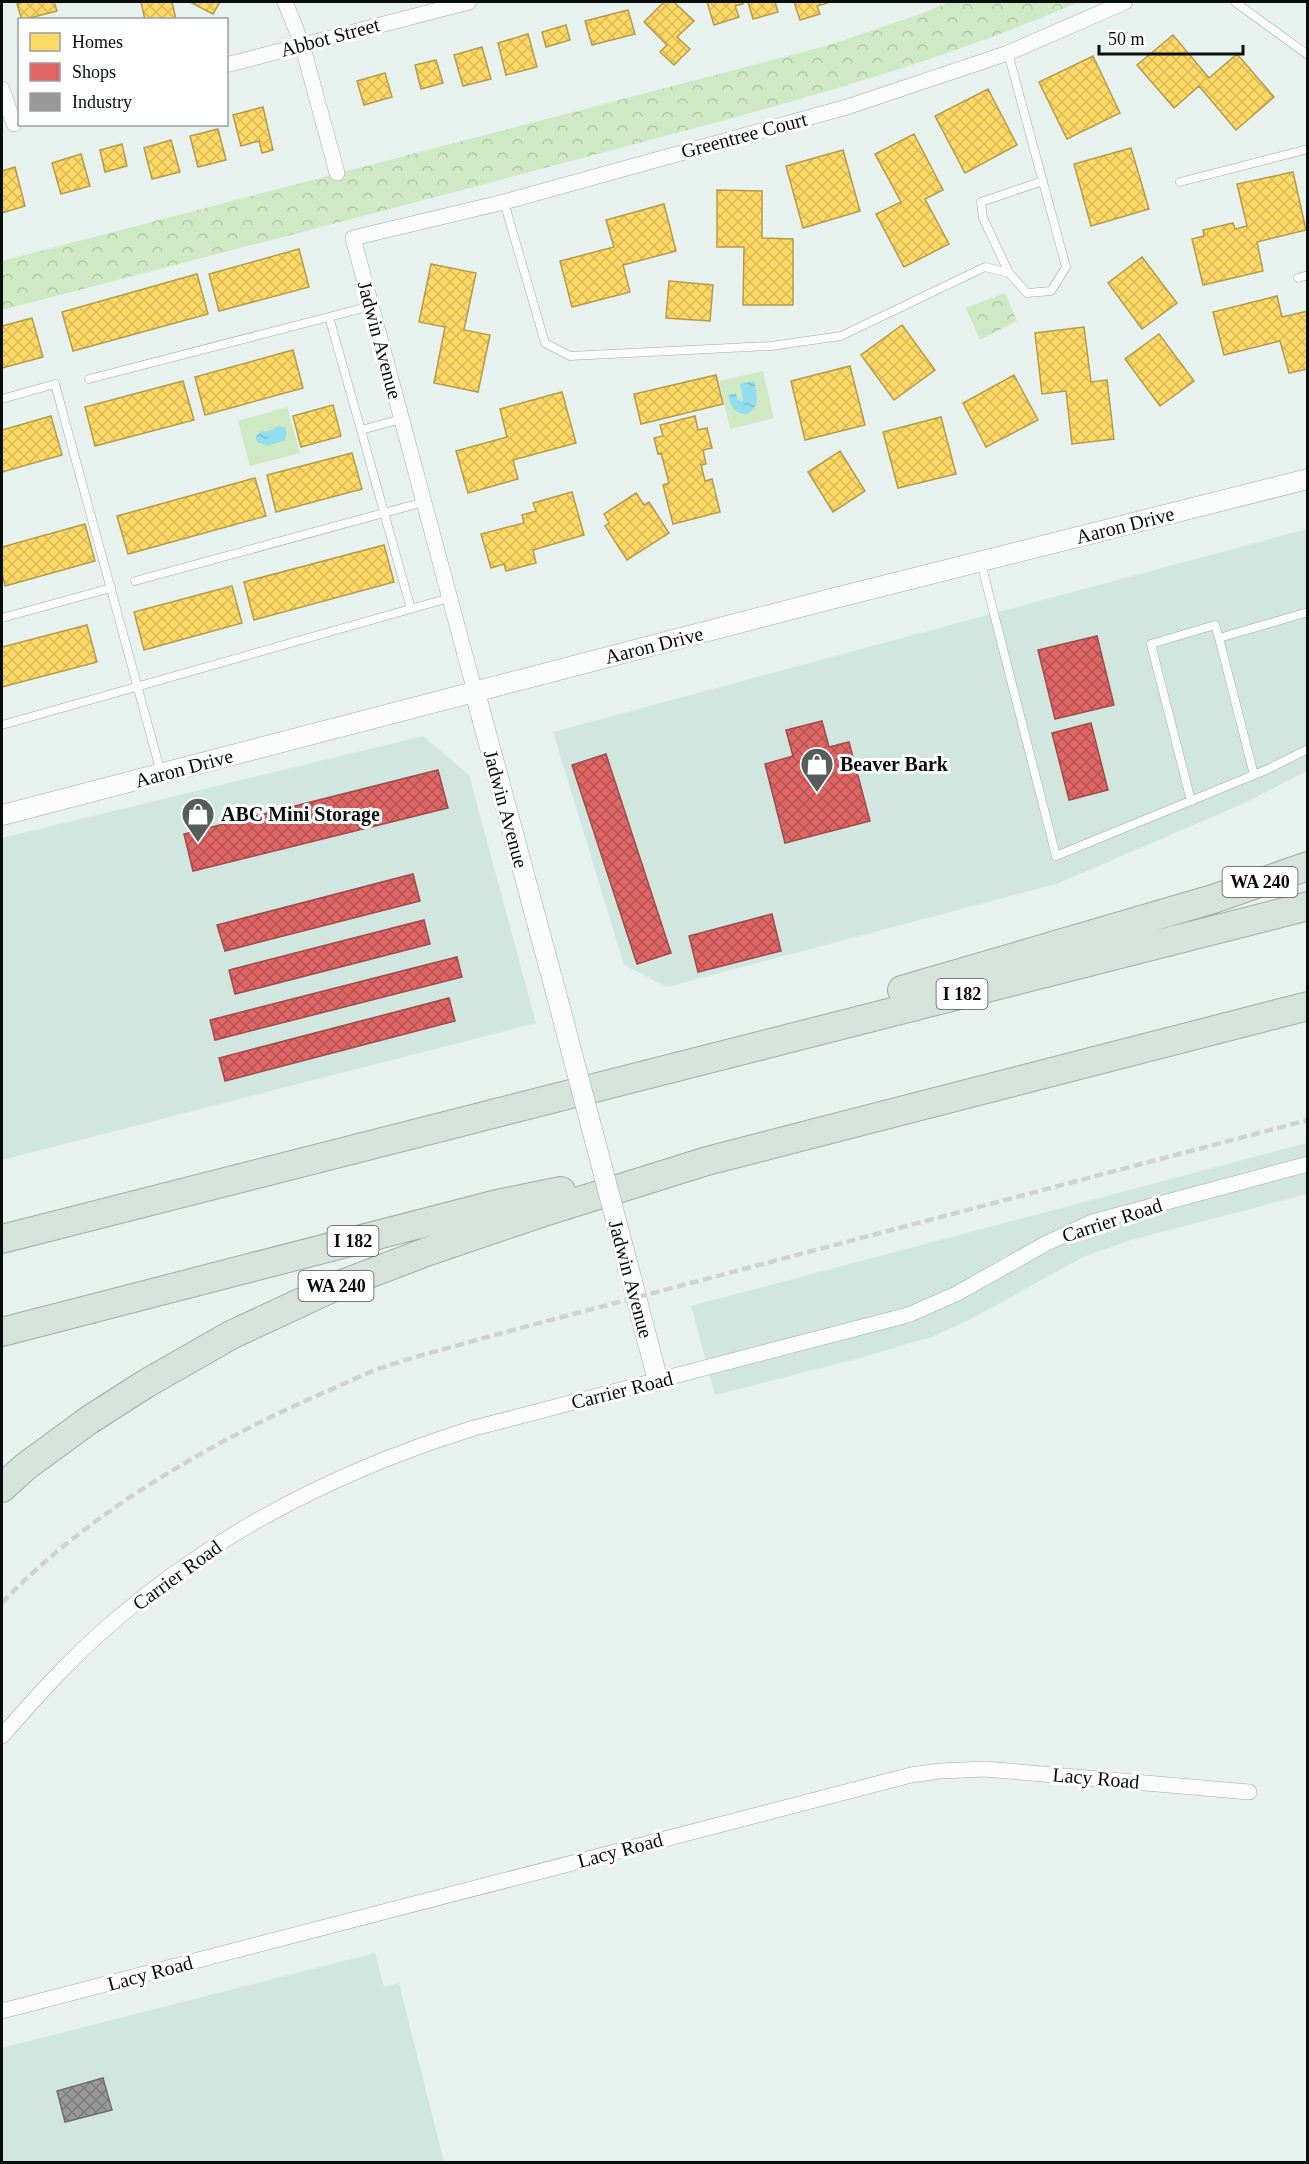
<svg xmlns="http://www.w3.org/2000/svg" width="1309" height="2164" viewBox="0 0 1309 2164" font-family="'Times New Roman',serif">
  <defs>
    <pattern id="forest-crowns" width="20" height="18" patternUnits="userSpaceOnUse" patternTransform="scale(1.5)"><rect width="20" height="18" fill="#cee9c4"/><path d="M2 6a3 3 0 1 1 6 0M12 15a3 3 0 1 1 6 0" fill="none" stroke="#afc7a7"/></pattern>
    <pattern id="water-ripples" width="26" height="14" patternUnits="userSpaceOnUse" patternTransform="scale(1.5)"><rect width="26" height="14" fill="#93deee"/><path d="M2 4q2-2 4 0t4 0M15 11q2-2 4 0t4 0" fill="none" stroke="#7dbdcb"/></pattern>
    <pattern id="homes-cross-hatch" width="8" height="8" patternUnits="userSpaceOnUse" patternTransform="scale(1.5)"><rect width="8" height="8" fill="#ffd966"/><path d="M0 0l8 8M0 8l8-8" fill="none" stroke="#d9b957"/></pattern>
    <pattern id="shops-cross-hatch" width="8" height="8" patternUnits="userSpaceOnUse" patternTransform="scale(1.5)"><rect width="8" height="8" fill="#e06666"/><path d="M0 0l8 8M0 8l8-8" fill="none" stroke="#b45252"/></pattern>
    <pattern id="industry-cross-hatch" width="8" height="8" patternUnits="userSpaceOnUse" patternTransform="scale(1.5)"><rect width="8" height="8" fill="#999"/><path d="M0 0l8 8M0 8l8-8" fill="none" stroke="#7b7b7b"/></pattern>
  </defs>
  <rect width="100%" height="100%" fill="#e7f2ef"/>
  <path fill="#d2e6e0" d="M1307 529V771L1247 802 1059 883 667 987 624 965 553 732Z
    M423 736 469 775 536 1023 2 1160V838Z
    M1307 1143V1194L1131 1240 1083 1257 969 1320 931 1337 864 1357 715 1395 691 1306Z
    M375 1953 384 1987 399 1983 444 2162H2V2048Z"/>
  <path fill="#cee9c4" d="M763 371 774 418 730 429 719 381Z
    M287 407 300 453 250 466 238 421Z"/>
  <path fill="url(#forest-crowns)" d="M949 2H1079C925 69 763 110 601 153 402 206 202 258 2 310V261L826 46 918 15Z
    M1005 293 1017 321 980 340 966 308Z"/>
  <path fill="url(#water-ripples)" d="M754 381C757 394 761 406 747 414 734 414 731 406 728 395L736 393 738 400 742 401 743 399 740 384Z
    M279 426 285 428 287 432 285 440 268 446 257 442 256 437 260 432 268 431Z"/>
  <path fill="url(#homes-cross-hatch)" stroke="#b59c4b" stroke-width="1.5" d="M22 2H54L57 11 22 20 17 4Z
    M141 2H172L176 20H145Z
    M190 2H220L213 14Z
    M664 2H674L694 21 677 37 690 49 674 65 660 52 667 45 644 22Z
    M707 2H743V4L735 6 739 17 714 25Z
    M748 2H775L778 12 753 19Z
    M794 2H828V3L817 6 820 14 800 20Z
    M628 10 635 34 592 45 585 21Z
    M566 25 570 40 546 47 542 32Z
    M528 34 537 67 506 75 498 43Z
    M1173 35 1209 78 1237 54 1274 97 1236 130 1199 86 1174 108 1137 65Z
    M482 47 491 79 463 86 454 55Z
    M1093 56 1120 113 1067 139 1039 82Z
    M436 60 443 83 421 89 415 65Z
    M385 73 392 97 364 105 357 81Z
    M988 89 1017 145 965 173 935 116Z
    M263 107 273 150 262 153 259 141 241 146 233 115Z
    M218 129 226 160 198 167 190 136Z
    M914 134 943 190 925 199 949 244 904 267 876 214 901 202 875 154Z
    M171 140 180 172 152 179 144 148Z
    M122 144 127 166 105 172 100 150Z
    M1131 148 1149 209 1091 226 1074 164Z
    M843 150 860 211 803 228 786 166Z
    M81 154 90 186 61 194 52 163Z
    M15 167 25 206 2 213V171Z
    M1293 172 1306 230 1257 242 1263 271 1203 285 1192 239 1204 236 1203 230 1233 223 1235 229 1247 226 1237 184Z
    M717 190 762 191V238L793 239V305H743L744 247H717Z
    M664 204 676 251 623 265 630 292 572 307 560 261 614 247 606 220Z
    M299 249 309 287 219 311 209 274Z
    M1142 257 1177 303 1142 329 1108 283Z
    M431 264 476 273 464 330 490 335 478 392 434 383 445 327 419 322Z
    M197 274 208 314 73 351 62 312Z
    M669 281 713 285 710 321 666 318Z
    M1277 296 1282 317 1308 311V369L1289 373 1280 341 1224 355 1213 312Z
    M32 318 43 357 2 368V326Z
    M902 325 935 370 894 400 861 355Z
    M1084 327 1091 382 1107 380 1114 439 1072 444 1066 391 1042 394 1035 333Z
    M1159 334 1194 381 1160 406 1125 359Z
    M293 350 303 388 205 415 195 377Z
    M850 366 865 425 805 440 791 381Z
    M716 375 723 404 641 424 634 394Z
    M1014 375 1038 420 986 447 963 403Z
    M183 381 194 420 95 446 85 407Z
    M562 392 576 443 513 460 518 479 468 493 456 451 507 437 500 409Z
    M333 405 341 436 301 447 293 416Z
    M51 416 62 455 2 472V430Z
    M695 416 698 430 707 428 712 448 703 450 706 464 701 465 705 481 712 479 720 512 673 524 663 485 669 483 661 453 658 454 654 438 663 436 660 425Z
    M941 417 956 474 898 488 883 432Z
    M840 451 865 491 833 512 808 472Z
    M352 453 362 489 276 512 267 475Z
    M255 478 266 516 128 554 117 516Z
    M572 492 584 535 533 550 536 563 506 571 504 564 491 568 481 534 524 523 522 515 536 511 533 503Z
    M636 493 644 505 649 502 669 533 627 560 605 526 609 523 604 514Z
    M85 524 95 561 5 586 2 573V547Z
    M384 545 394 582 254 620 244 582Z
    M232 586 242 623 144 650 134 612Z
    M87 625 97 662 2 687V647Z"/>
  <path fill="url(#shops-cross-hatch)" stroke="#9f4c4b" stroke-width="1.5" d="M1097 636 1114 705 1055 719 1038 650Z
    M822 721 829 747 849 742 870 821 785 843 765 764 793 756 786 730Z
    M1091 723 1108 790 1069 800 1052 733Z
    M606 754 671 953 637 964 572 765Z
    M438 770 448 808 193 871 184 834Z
    M413 874 420 901 225 951 217 925Z
    M772 914 781 951 698 972 689 936Z
    M424 920 430 944 235 994 229 970Z
    M457 957 462 977 215 1040 210 1020Z
    M449 998 455 1021 225 1081 219 1058Z"/>
  <path fill="url(#industry-cross-hatch)" stroke="#6d6f6f" stroke-width="1.5" d="M103 2078 112 2110 65 2122 57 2091Z"/>
  <g fill="none" stroke-linecap="round" stroke-linejoin="round">
    <defs>
      <path id="service" d="M1235 2 1308 55
        M1180 182 1308 149
        M504 202 545 343 570 356 771 346 841 336 985 267 1009 273 1027 293 1051 291 1066 267 1008 53
        M1009 273 983 218 981 202 1043 181
        M1298 278 1308 275
        M329 317 361 430 401 419
        M89 379 371 306
        M2 399 55 384 161 773
        M361 430 411 609
        M981 563 1056 856 1266 770 1308 749
        M135 581 424 502
        M2 618 111 588
        M2 725 449 598
        M1254 775 1219 638 1308 612
        M1191 801 1151 644 1215 625 1219 638"/>
      <path id="minor" d="M285 2 302 44 337 173
        M226 65 469 2
        M2 89 14 124
        M475 692 353 238 504 202 847 107 1008 53 1125 2
        M2 1736C37 1696 72 1657 113 1622 218 1531 342 1469 474 1428L908 1315 956 1294 1045 1244 1092 1222 1308 1164
        M2 2011 911 1775 940 1771 985 1769 1249 1792"/>
      <path id="tertiary" d="M475 692 559 1004
        M2 815 831 599 1308 479
        M628 1266 658 1381"/>
      <path id="motorway" d="M902 990 1213 899 1308 866
        M2 1239 1308 906
        M2 1332 497 1204 561 1191
        M2 1488 25 1467 89 1420 147 1383 231 1335 332 1288 426 1252 541 1213 707 1161 1308 1006"/>
    </defs>
    <use href="#service" stroke="#a2aaa8" stroke-width="9"/>
    <use href="#minor" stroke="#a2aaa8" stroke-width="16"/>
    <use href="#tertiary" stroke="#a2aaa8" stroke-width="21"/>
    <use href="#motorway" stroke="#9caea5" stroke-width="30"/>
    <use href="#service" stroke="#fbfdfd" stroke-width="8"/>
    <use href="#minor" stroke="#fbfdfd" stroke-width="15"/>
    <use href="#tertiary" stroke="#fbfdfd" stroke-width="20"/>
    <use href="#motorway" stroke="#d5e3db" stroke-width="28"/>
    <path stroke="#d1d3d3" stroke-width="4.5" stroke-dasharray="9 4.5" stroke-linecap="butt" d="M2 1603C86 1514 211 1442 323 1393 342 1385 361 1375 381 1368 418 1355 457 1346 494 1335L1308 1120"/>
    <defs>
      <path id="tertiary-bridge" d="M559 1004 628 1266"/>
    </defs>
    <use href="#tertiary-bridge" stroke="#a2aaa8" stroke-width="21" stroke-linecap="butt"/>
    <use href="#tertiary-bridge" stroke="#fbfdfd" stroke-width="20"/>
  </g>
  <defs>
    <symbol id="shop-pin" viewBox="-11 -11 22 30"><path d="M0 17L-7.5 6A9.5 9.5 0 1 1 7.5 6Z" fill="#555e5b" stroke="#fff"/><path d="M-5-2.5h2.3a2.7 3.5 0 0 1 5.4 0H5L5.5 6h-11ZM-1.5-2.5h3a1.5 2.3 0 0 0-3 0Z" fill="#fff"/></symbol>
  </defs>
  <g fill-rule="evenodd">
    <use href="#shop-pin" x="798" y="745" width="38" height="52"/>
    <use href="#shop-pin" x="179" y="795" width="38" height="52"/>
  </g>
  <g text-anchor="middle" stroke-width="6" stroke-linejoin="round" paint-order="stroke">
    <g fill="#fff" stroke="#515655" stroke-width="1.5">
      <rect x="1222.5" y="867" width="75" height="30" rx="4.5"/>
      <rect x="936.5" y="979" width="51" height="30" rx="4.5"/>
      <rect x="327.5" y="1226" width="51" height="30" rx="4.5"/>
      <rect x="298.5" y="1271" width="75" height="30" rx="4.5"/>
    </g>
    <g font-size="18" font-weight="bold" fill="#070e0c">
      <text x="1260" y="888">WA 240</text>
      <text x="962" y="1000">I 182</text>
      <text x="353" y="1247">I 182</text>
      <text x="336" y="1292">WA 240</text>
    </g>
    <g font-size="20" fill="#070e0c" stroke="#fff">
      <text transform="translate(330 37) rotate(-15)" y="7">Abbot Street</text>
      <text transform="translate(744 135) rotate(-15)" y="7">Greentree Court</text>
      <text transform="translate(380 340) rotate(75)" y="7">Jadwin Avenue</text>
      <text transform="translate(1125 525) rotate(-14)" y="7">Aaron Drive</text>
      <text transform="translate(654 645) rotate(-14)" y="7">Aaron Drive</text>
      <text transform="translate(184 768) rotate(-15)" y="7">Aaron Drive</text>
      <text transform="translate(506 809) rotate(75)" y="7">Jadwin Avenue</text>
      <text transform="translate(1112 1220) rotate(-18)" y="7">Carrier Road</text>
      <text transform="translate(631 1279) rotate(75)" y="7">Jadwin Avenue</text>
      <text transform="translate(622 1390) rotate(-14)" y="7">Carrier Road</text>
      <text transform="translate(177 1575) rotate(-36)" y="7">Carrier Road</text>
      <text transform="translate(1096 1778) rotate(5)" y="7">Lacy Road</text>
      <text transform="translate(620 1850) rotate(-15)" y="7">Lacy Road</text>
      <text transform="translate(150 1973) rotate(-15)" y="7">Lacy Road</text>
    </g>
    <g font-size="20" font-weight="bold" fill="#070e0c" stroke="#fff" text-anchor="start">
      <text x="840" y="771">Beaver Bark</text>
      <text x="221" y="821">ABC Mini Storage</text>
    </g>
  </g>
  <rect width="1309" height="2164" fill="none" stroke="#070e0c" stroke-width="6"/>
  <rect x="18" y="18" width="210" height="108" fill="#ffffff" stroke="#9c9f9e" stroke-width="1.5"/>
  <rect x="30" y="33" width="30" height="18" fill="#ffd966" stroke="#9c9f9e" stroke-width="1.5"/>
  <text x="72" y="48" font-size="18" fill="#070e0c">Homes</text>
  <rect x="30" y="63" width="30" height="18" fill="#e06666" stroke="#9c9f9e" stroke-width="1.5"/>
  <text x="72" y="78" font-size="18" fill="#070e0c">Shops</text>
  <rect x="30" y="93" width="30" height="18" fill="#999999" stroke="#9c9f9e" stroke-width="1.5"/>
  <text x="72" y="108" font-size="18" fill="#070e0c">Industry</text>
  <path d="M1099 45v9h144v-9" fill="none" stroke="#070e0c" stroke-width="3"/>
  <text x="1108" y="45" font-size="18" fill="#070e0c" stroke="#ffffff" stroke-width="4.5" paint-order="stroke">50 m</text>
</svg>
